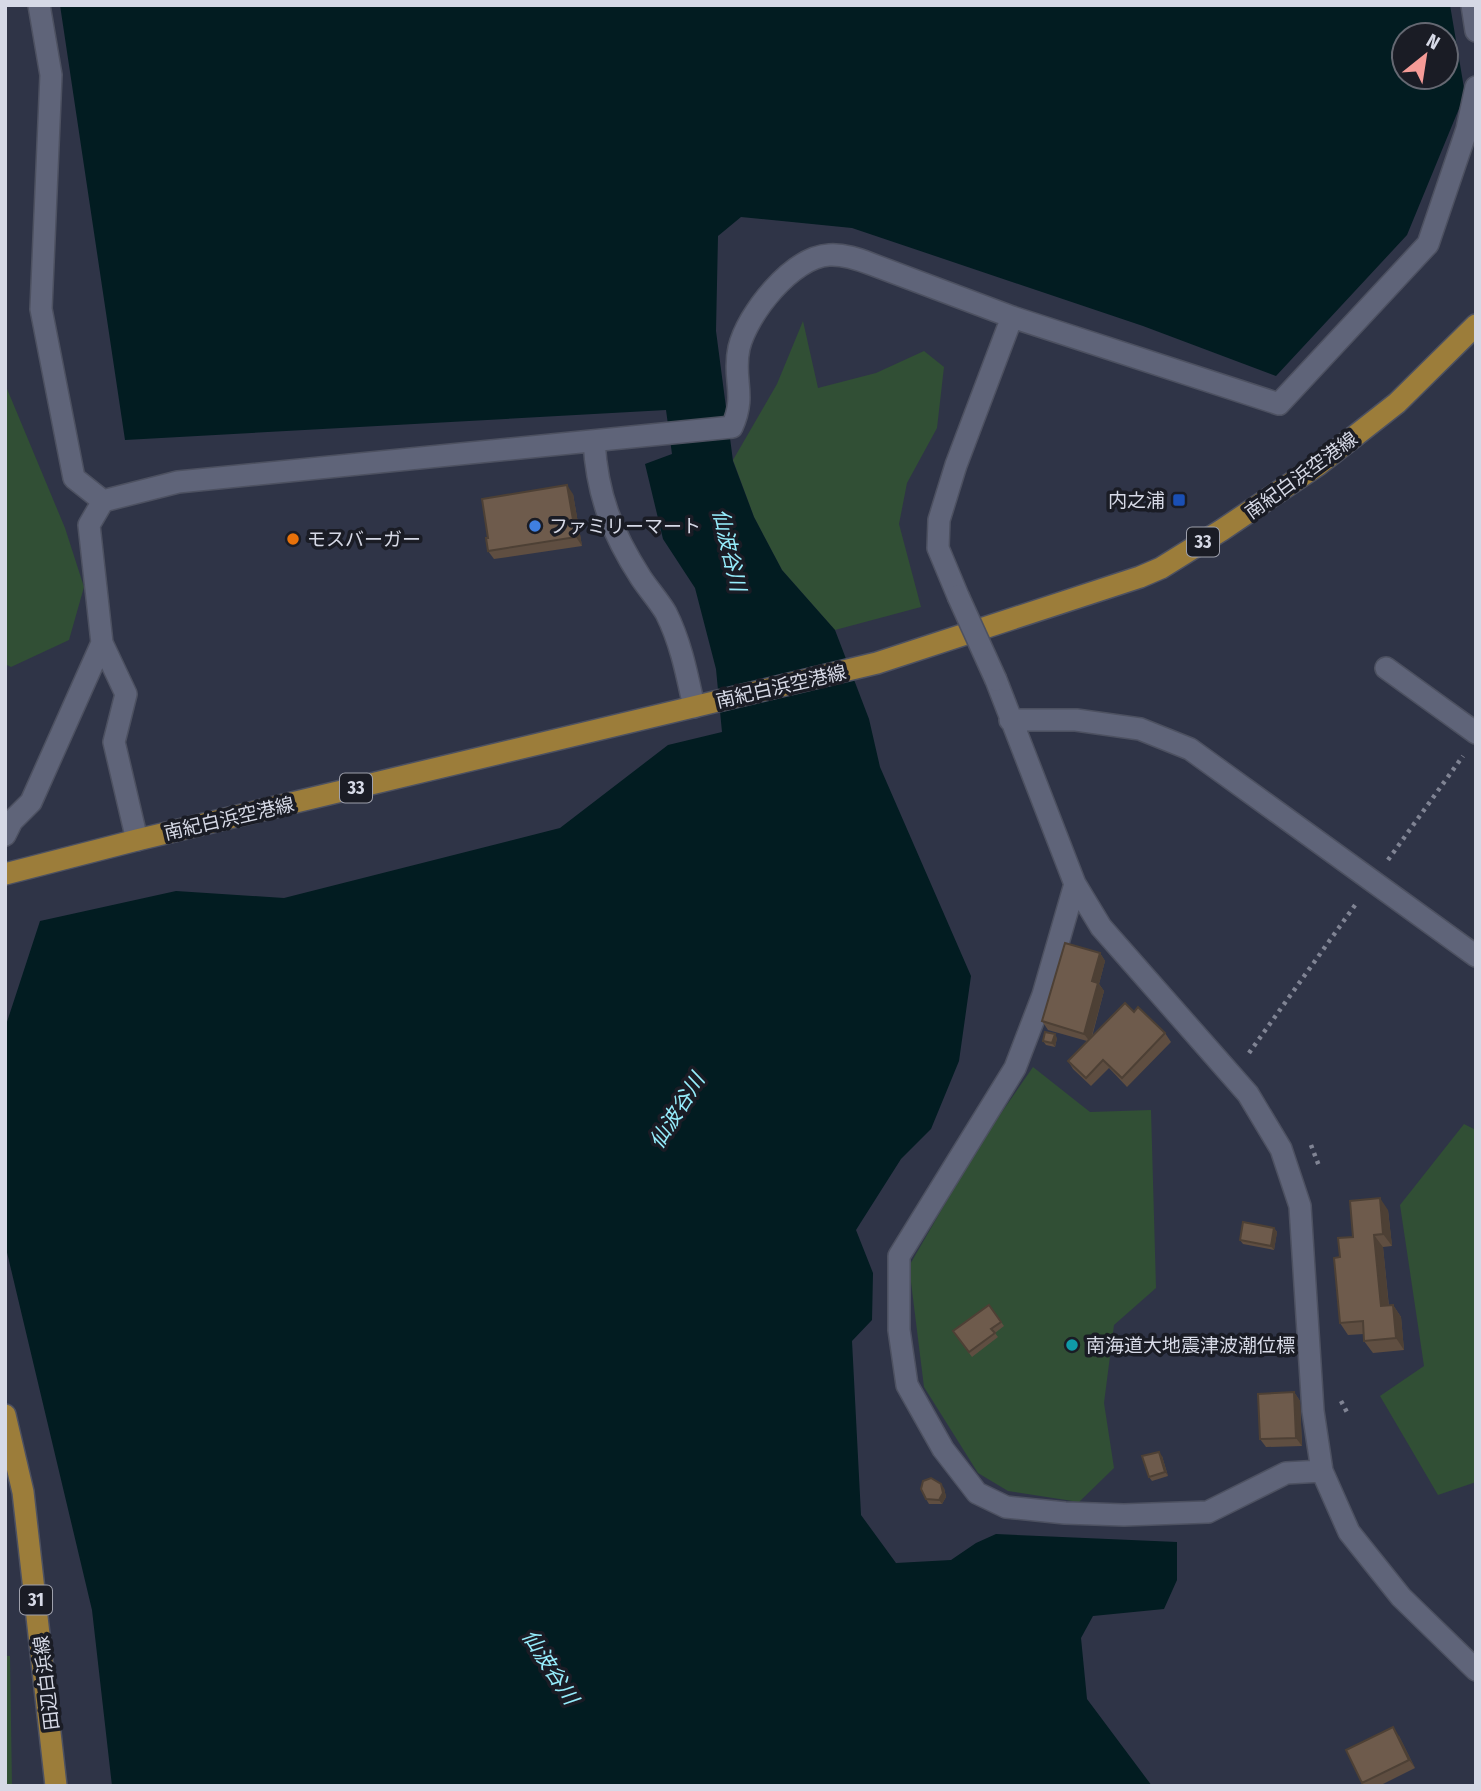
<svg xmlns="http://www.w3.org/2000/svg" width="1481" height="1791" viewBox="0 0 1481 1791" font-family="'Fira Sans Condensed','Noto Sans JP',sans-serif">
  <rect width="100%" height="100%" fill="#2f3447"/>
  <path fill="#314f35" d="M803 321 818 388 876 373 924 351 944 367 937 428 907 483 899 524 921 607 835 630 782 570 754 517 733 460 777 384Z
    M5 384 65 528 84 587 69 640 11 667 5 664Z
    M1033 1067 1090 1112 1151 1110 1156 1288 1114 1325 1104 1403 1114 1468 1079 1502 1008 1491 978 1473 924 1387 909 1266 979 1145Z
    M1464 1124 1476 1130V1482L1438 1495 1380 1396 1424 1366 1400 1205Z
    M5 1656H10L12 1786H5Z"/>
  <path fill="#021c21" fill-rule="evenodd" d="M60 5H1450L1465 94 1407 235 1276 376 1143 326 852 228 741 217 718 236 716 331 733 461 754 517 782 570 835 630 869 719 880 767 971 976 959 1061 931 1129 901 1159 856 1230 873 1273 872 1320 852 1341 861 1515 896 1563 951 1560 976 1543 996 1534 1177 1542V1580L1164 1609 1093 1616 1081 1638 1087 1699 1152 1786H112L92 1610 5 1244V1028L40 921 176 891 284 898 560 828 668 745 722 732 716 669 695 588 663 539 645 464 672 454 666 410 125 440ZM1404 35H1446V77H1404Z"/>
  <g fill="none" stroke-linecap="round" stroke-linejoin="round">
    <defs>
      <path id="minor" d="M39 5 51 75 41 309 74 478 103 501
        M1472 5 1476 31
        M594 441C597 495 612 533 641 578 649 590 659 601 666 613 681 643 687 675 694 707
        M958 596 938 548 939 520 956 465 1012 317
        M1386 668 1476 733
        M996 680 1075 884 1101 927 1248 1094 1281 1149 1300 1206 1313 1411 1322 1471 1349 1532 1401 1597 1476 1670
        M1010 720H1076L1140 729 1190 749 1476 956
        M5 835 12 821 31 802 102 643
        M137 840 114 742 126 694 102 643 89 525 103 501 178 482 732 427C747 394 732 379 739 348 747 314 792 257 829 255 844 254 858 259 871 264L1012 317 1279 404 1428 244 1467 129 1476 87
        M1075 884 1043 995 1015 1068 899 1256V1330L907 1385 943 1449 977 1493 1006 1507 1065 1513 1124 1515 1208 1512 1286 1473 1322 1471"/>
      <path id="major" d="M5 874 137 840 877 663 1140 577 1161 568 1222 530 1318 465 1397 403 1476 325
        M5 1415 23 1492 56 1786"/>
    </defs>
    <use href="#minor" stroke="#4d5161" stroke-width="24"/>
    <use href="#major" stroke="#4d5161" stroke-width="24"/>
    <path stroke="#808494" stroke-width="4.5" stroke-dasharray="3.5 5" stroke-linecap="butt" d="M1388 860 1463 756
      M1249 1053 1358 901
      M1311 1145 1319 1166
      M1341 1401 1349 1416"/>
    <use href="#minor" stroke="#5f6479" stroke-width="21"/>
    <use href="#major" stroke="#9c7d3a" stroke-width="21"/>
    <defs>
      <path id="minor-bridge" d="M958 596 996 680"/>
    </defs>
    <use href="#minor-bridge" stroke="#4d5161" stroke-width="24" stroke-linecap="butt"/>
    <use href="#minor-bridge" stroke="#5f6479" stroke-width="21"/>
  </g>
  <path fill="#5f4e41" d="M573 494 582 546 494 559 488 551V538Z
    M1100 953 1105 961 1099 984 1104 991 1092 1037 1134 1012 1165 1033 1171 1042 1127 1087 1109 1068 1091 1086 1073 1069 1068 1061 1087 1041 1048 1030 1042 1021Z
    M1057 1038 1055 1047 1046 1045 1043 1041Z
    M1388 1210 1392 1246 1383 1247 1389 1306 1393 1305 1401 1317 1404 1350 1373 1353 1364 1341V1334L1348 1335 1340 1323V1257L1353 1237Z
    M1274 1228 1277 1232 1274 1250 1243 1244 1240 1240Z
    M989 1305 1004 1326 995 1333 998 1337 972 1357 953 1331Z
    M1294 1392 1300 1401 1302 1446 1266 1447 1260 1439Z
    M1162 1456 1168 1476 1152 1481 1149 1477Z
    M944 1488 946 1497 942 1504H929L926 1499Z
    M1399 1736 1415 1768 1379 1786H1364L1362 1783Z"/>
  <path fill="#4d4035" d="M567 485 573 494 582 546 576 537Z
    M1100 953 1105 961 1099 984 1104 991 1090 1042 1084 1034 1092 981Z
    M1055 1034 1057 1038 1055 1047 1052 1043Z
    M1380 1198 1388 1210 1392 1246 1383 1234Z
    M1274 1228 1277 1232 1274 1250 1271 1246Z
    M1374 1235 1383 1247 1390 1319 1381 1306Z
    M1393 1305 1401 1317 1404 1350 1396 1338Z
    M1294 1392 1300 1401 1302 1446 1296 1438Z
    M1159 1452 1162 1456 1168 1476 1165 1472Z
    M941 1484 944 1488 946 1497 942 1504 939 1500Z
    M1393 1727 1399 1736 1415 1768 1409 1760Z"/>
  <path fill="#6e5b4c" stroke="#4d4035" stroke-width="2" d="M567 485 576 537 488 551 486 538H488L482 499Z
    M1065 943 1100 953 1092 981 1098 983 1084 1034 1042 1021Z
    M1125 1003 1134 1012 1138 1007 1165 1033 1122 1078 1103 1060 1086 1078 1068 1061Z
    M1045 1032 1055 1034 1052 1043 1043 1041Z
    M1380 1198 1383 1234 1374 1235 1381 1306 1393 1305 1396 1338 1364 1341 1363 1321 1340 1323 1334 1258 1340 1257 1338 1238 1353 1237 1350 1201Z
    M1243 1222 1274 1228 1271 1246 1240 1240Z
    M989 1305 1001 1322 991 1329 995 1333 969 1352 953 1331Z
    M1294 1392 1296 1438 1260 1439 1258 1394Z
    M1159 1452 1165 1472 1149 1477 1142 1456Z
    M931 1478 941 1484 943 1493 939 1500 926 1499 921 1489 923 1481Z
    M1393 1727 1409 1760 1362 1783 1346 1750Z"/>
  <rect fill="#1a4fb4" stroke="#1a1c25" stroke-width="2.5" x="1172" y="493" width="14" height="14" rx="3.5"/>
  <circle fill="#3f7fe0" stroke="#1a1c25" stroke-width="2.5" cx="535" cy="526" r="7"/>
  <circle fill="#e8710a" stroke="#1a1c25" stroke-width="2.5" cx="293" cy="539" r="7"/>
  <circle fill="#0f9aa8" stroke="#1a1c25" stroke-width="2.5" cx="1072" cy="1345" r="7"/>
  <g text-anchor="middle" stroke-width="7" stroke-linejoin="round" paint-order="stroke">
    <g fill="#1a1c25" stroke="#9ea0ac" stroke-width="2">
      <rect x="1187" y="527.5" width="32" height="29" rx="5"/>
      <rect x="340" y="773.5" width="32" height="29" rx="5"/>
      <rect x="20" y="1585.5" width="32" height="29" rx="5"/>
    </g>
    <g font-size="18" font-weight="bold" fill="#d6d9e6">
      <text x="1203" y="548">33</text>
      <text x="356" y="794">33</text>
      <text x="36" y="1606">31</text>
    </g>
    <g font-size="19" fill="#d6d9e6" stroke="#1a1c25">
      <text transform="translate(1301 475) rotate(-36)" y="7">南紀白浜空港線</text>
      <text transform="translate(781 686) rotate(-13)" y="7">南紀白浜空港線</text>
      <text transform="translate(229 818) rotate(-13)" y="7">南紀白浜空港線</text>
      <text transform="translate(46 1683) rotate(-97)" y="7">田辺白浜線</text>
    </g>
    <g font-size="19" fill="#d6d9e6" stroke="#1a1c25" text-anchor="start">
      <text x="1165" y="507" text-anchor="end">内之浦</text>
      <text x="549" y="533">ファミリーマート</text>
      <text x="307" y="546">モスバーガー</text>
      <text x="1086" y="1352">南海道大地震津波潮位標</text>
    </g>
    <g font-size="21" font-style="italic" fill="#96edfc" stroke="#1a1c25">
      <text transform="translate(729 550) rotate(77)" y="7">仙波谷川</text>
      <text transform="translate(677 1111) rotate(-58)" y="7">仙波谷川</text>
      <text transform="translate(550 1667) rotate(57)" y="7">仙波谷川</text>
    </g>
  </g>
  <rect width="1481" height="1791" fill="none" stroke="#d6d9e6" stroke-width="14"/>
  <g transform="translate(1425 56) rotate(30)"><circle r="33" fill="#1a1c25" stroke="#656872" stroke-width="2"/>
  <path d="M0-5L12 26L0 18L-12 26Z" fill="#f59b97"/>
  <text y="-10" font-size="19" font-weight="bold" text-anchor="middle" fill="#d6d9e6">N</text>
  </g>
</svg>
